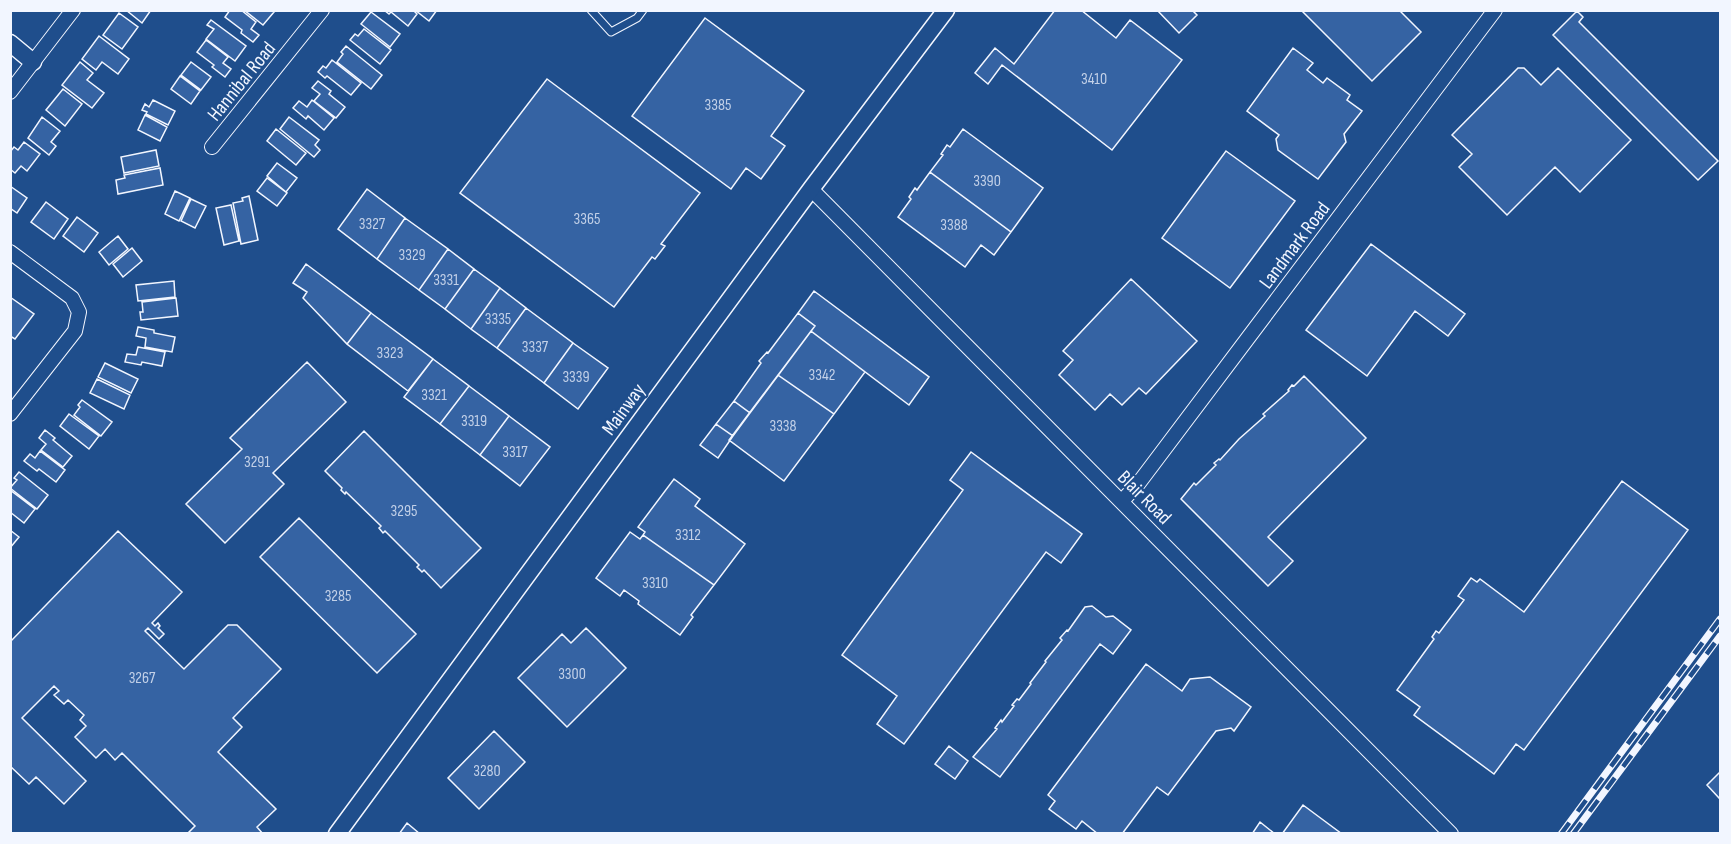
<svg xmlns="http://www.w3.org/2000/svg" width="1731" height="844" viewBox="0 0 1731 844" font-family="'Sofia Sans Condensed',sans-serif">
  <rect width="100%" height="100%" fill="#1f4e8c"/>
  <path fill="#3563a3" stroke="#f2f6ff" stroke-width="1.5" d="M126 10H151L142 23Z
    M230 10H241L256 22 251 29 259 35 253 42 241 33 242 30 225 17Z
    M244 10H272L274 12 263 25Z
    M384 10H413L417 14 408 26 391 12 389 14Z
    M415 10H437L429 21Z
    M1055 10H1081L1116 38 1130 20 1182 60 1112 150 1002 65 988 84 975 73 995 48 1014 64Z
    M1157 10H1192L1197 15 1179 33Z
    M1301 10H1399L1421 32 1372 81Z
    M1577 11 1583 17 1579 22 1718 161 1698 180 1553 35Z
    M371 12 400 34 390 47 361 24Z
    M119 13 138 27 122 49 103 35Z
    M705 18 804 91 771 136 785 146 761 179 746 168 731 189 632 116Z
    M211 20 246 46 235 61 206 39 214 29 207 25Z
    M364 29 391 50 380 64 350 40 355 34 358 36Z
    M99 36 129 59 118 74 102 62 96 70 82 59Z
    M206 40 228 57 223 63 231 69 225 77 212 67 214 65 197 52Z
    M346 46 382 75 371 89 337 62 343 54 341 52Z
    M1293 48 1313 63 1307 70 1323 83 1327 78 1350 95 1347 100 1362 111 1344 134 1346 142 1318 179 1278 150 1276 139 1279 135 1247 111Z
    M332 60 361 83 351 95 327 76 325 78 318 72 323 66 326 68Z
    M80 62 93 73 87 80 104 93 92 108 62 85Z
    M191 62 211 77 201 90 181 75Z
    M1518 68H1524L1541 85 1558 68 1631 140 1580 192 1555 167 1507 215 1459 167 1472 154 1452 135Z
    M180 76 200 91 191 104 171 89Z
    M547 79 700 193 661 244 665 246 655 259 652 257 614 307 460 193Z
    M318 81 331 91 329 94 345 107 336 118 314 101 320 94 312 88Z
    M63 89 82 104 65 126 46 110Z
    M153 100 175 111 168 125 146 114 147 112 142 110 145 104 149 107Z
    M312 100 334 118 324 130 308 116 306 119 293 108 299 101 307 107Z
    M145 115 167 127 160 141 138 130Z
    M42 117 60 131 51 142 56 146 49 155 28 138Z
    M289 117 319 140 315 145 320 150 314 157 280 129Z
    M276 129 306 153 296 165 267 141Z
    M963 129 1043 188 1011 232 930 172 943 155 941 154 947 145 950 147Z
    M24 142 40 154 27 171 21 166 15 173 10 169V152L14 147 18 150Z
    M156 150 159 166 124 173 121 157Z
    M1226 151 1295 201 1230 288 1162 238Z
    M277 163 297 178 286 192 267 176Z
    M160 168 163 185 118 194 116 180 125 178 124 175Z
    M930 172 1011 232 994 255 981 245 965 267 898 217 911 199 909 197 915 188 917 190Z
    M267 178 287 193 277 206 257 191Z
    M10 186 27 198 17 213 10 208Z
    M367 189 405 218 377 259 338 229Z
    M175 191 190 198 179 221 165 214Z
    M249 196 258 240 241 244 233 203 243 201 242 198Z
    M191 199 206 206 195 228 181 221Z
    M46 202 68 219 54 239 31 222Z
    M231 205 239 241 224 245 216 208Z
    M77 217 98 233 84 252 63 236Z
    M405 218 448 249 419 290 377 259Z
    M118 236 128 249 109 265 99 252Z
    M1371 244 1465 314 1448 336 1415 311 1367 376 1306 330Z
    M132 248 142 261 123 277 113 264Z
    M448 249 474 269 445 309 419 290Z
    M306 264 371 313 347 344 303 298 307 292 293 283Z
    M474 269 500 288 471 329 445 309Z
    M1131 279 1197 341 1146 394 1139 388 1122 405 1110 394 1095 410 1059 375 1073 360 1063 351Z
    M174 281 175 297 138 301 136 285Z
    M500 288 526 308 497 348 471 329Z
    M814 291 929 377 909 405 811 331 815 326 798 313Z
    M10 297 34 314 15 339 10 336Z
    M176 298 178 316 141 320 140 312H143L142 302Z
    M526 308 573 343 544 383 497 348Z
    M371 313 433 359 408 391 347 344Z
    M798 313 815 326 750 413 734 401 761 363 759 361 767 352 768 353Z
    M138 327 154 330V333L175 337 172 352 145 347 146 338 136 336Z
    M811 331 865 372 834 414 778 375Z
    M573 343 608 368 578 409 544 383Z
    M138 347 165 352 162 366 142 362 141 365 125 362 127 354 136 355Z
    M433 359 469 386 440 424 404 397Z
    M307 362 346 402 273 473 284 484 225 543 186 504 242 449 230 438Z
    M105 363 138 379 131 393 98 377Z
    M778 375 834 414 784 481 729 440Z
    M1304 376 1366 438 1268 537 1293 561 1268 586 1181 499 1194 483 1196 485 1216 465 1214 463 1219 459 1220 460 1239 439 1265 416 1263 414 1289 391 1288 390 1292 385 1294 386Z
    M97 379 130 395 124 409 90 393Z
    M469 386 509 416 480 455 440 424Z
    M82 400 112 422 101 436 74 415 80 407 78 405Z
    M734 401 750 413 733 436 716 424Z
    M69 414 99 436 89 449 60 426Z
    M509 416 550 447 520 486 480 455Z
    M716 424 733 436 718 458 700 445Z
    M45 430 55 438 53 440 72 456 63 467 41 450 46 444 39 438Z
    M364 431 481 548 441 588 424 570 422 572 417 567 419 565 385 531 383 533 379 528 381 526 346 492 345 494 341 490 342 488 325 471Z
    M40 451 65 470 56 482 39 469 37 471 24 461 30 454 35 458Z
    M971 452 1082 534 1061 563 1046 552 904 744 877 724 897 696 842 655 963 490 950 480Z
    M19 472 48 495 37 509 10 488 17 480 14 478Z
    M674 479 700 499 695 506 745 544 714 585 643 535 645 532 638 527Z
    M1622 481 1688 530 1524 750 1516 744 1494 774 1414 715 1420 707 1397 690 1434 639 1432 637 1436 631 1439 633 1464 600 1458 596 1471 578 1477 582 1480 579 1524 612Z
    M10 490 35 509 24 523 10 512Z
    M299 518 416 634 377 673 260 557Z
    M10 530 19 537 10 548Z
    M118 531 182 592 152 623 155 626 158 623 160 626 158 628 164 634 159 639 148 628 145 631 184 669 228 625H237L281 669 233 718 242 727 218 752 276 809 257 827 263 834H187L195 826 122 753 115 760 105 749 96 758 75 737 86 726 80 720 84 715 68 700 64 704 54 695 59 691 54 686 22 718 86 781 64 804 36 777 29 784 10 766V642Z
    M630 532 640 539 643 535 714 585 691 615 693 617 680 635 638 604 639 601 624 590 620 596 596 578Z
    M1092 606 1106 617 1113 616 1131 630 1113 654 1100 644 1000 777 973 757 997 729 995 728 1001 720 1002 722 1014 706 1012 705 1017 699 1019 700 1031 684 1030 683 1046 662 1045 661 1062 640 1060 638 1067 630 1068 631 1085 607Z
    M586 628 626 668 567 727 518 678 562 634 571 643Z
    M1146 664 1182 691 1190 679 1210 677 1251 707 1234 731 1231 728 1216 731 1168 795 1157 787 1122 834H1098L1082 821 1076 829 1049 809 1055 801 1048 795Z
    M494 731 525 762 479 809 448 778Z
    M949 746 968 761 955 779 935 764Z
    M1720 772V799L1707 785Z
    M1303 805 1342 834H1282Z
    M1260 822 1275 834H1252Z
    M407 823 420 834H399Z"/>
  <g fill="none" stroke-linecap="round" stroke-linejoin="round">
    <defs>
      <path id="service" d="M591 10 611 32 637 18 643 10"/>
      <path id="minor" d="M10 92 73 10
        M212 147 322 10
        M811 189 1451 834
        M10 252 72 298 79 312 75 331 10 414
        M1122 501 1138 484 1495 10"/>
      <path id="tertiary" d="M10 43 33 62
        M337 834 811 189 946 10"/>
    </defs>
    <use href="#service" stroke="#f2f6ff" stroke-width="9"/>
    <use href="#minor" stroke="#f2f6ff" stroke-width="16"/>
    <use href="#tertiary" stroke="#f2f6ff" stroke-width="19"/>
    <use href="#service" stroke="#1f4e8c" stroke-width="7"/>
    <use href="#minor" stroke="#1f4e8c" stroke-width="14"/>
    <use href="#tertiary" stroke="#1f4e8c" stroke-width="16"/>
    <defs>
      <path id="rail" d="M1561 834 1720 619
        M1573 834 1720 636"/>
    </defs>
    <use href="#rail" stroke="#f2f6ff" stroke-width="7"/>
    <use href="#rail" stroke="#1f4e8c" stroke-width="4.5" stroke-dasharray="14" stroke-linecap="butt"/>
  </g>
  <g text-anchor="middle" stroke-width="4.5" stroke-linejoin="round" paint-order="stroke">
    <g font-size="16" fill="#c3d1e8">
      <text x="1094" y="84">3410</text>
      <text x="718" y="110">3385</text>
      <text x="987" y="186">3390</text>
      <text x="587" y="224">3365</text>
      <text x="372" y="229">3327</text>
      <text x="954" y="230">3388</text>
      <text x="412" y="260">3329</text>
      <text x="446" y="285">3331</text>
      <text x="498" y="324">3335</text>
      <text x="535" y="352">3337</text>
      <text x="390" y="358">3323</text>
      <text x="822" y="380">3342</text>
      <text x="576" y="382">3339</text>
      <text x="434" y="400">3321</text>
      <text x="474" y="426">3319</text>
      <text x="783" y="431">3338</text>
      <text x="515" y="457">3317</text>
      <text x="257" y="467">3291</text>
      <text x="404" y="516">3295</text>
      <text x="688" y="540">3312</text>
      <text x="655" y="588">3310</text>
      <text x="338" y="601">3285</text>
      <text x="572" y="679">3300</text>
      <text x="142" y="683">3267</text>
      <text x="487" y="776">3280</text>
    </g>
    <g font-size="20" fill="#f2f6ff" stroke="#1f4e8c">
      <text transform="translate(241 81) rotate(-51)" y="7">Hannibal Road</text>
      <text transform="translate(1294 245) rotate(-53)" y="7">Landmark Road</text>
      <text transform="translate(623 409) rotate(-54)" y="7">Mainway</text>
      <text transform="translate(1145 497) rotate(45)" y="7">Blair Road</text>
    </g>
  </g>
  <rect width="1731" height="844" fill="none" stroke="#f2f6ff" stroke-width="24"/>
</svg>
